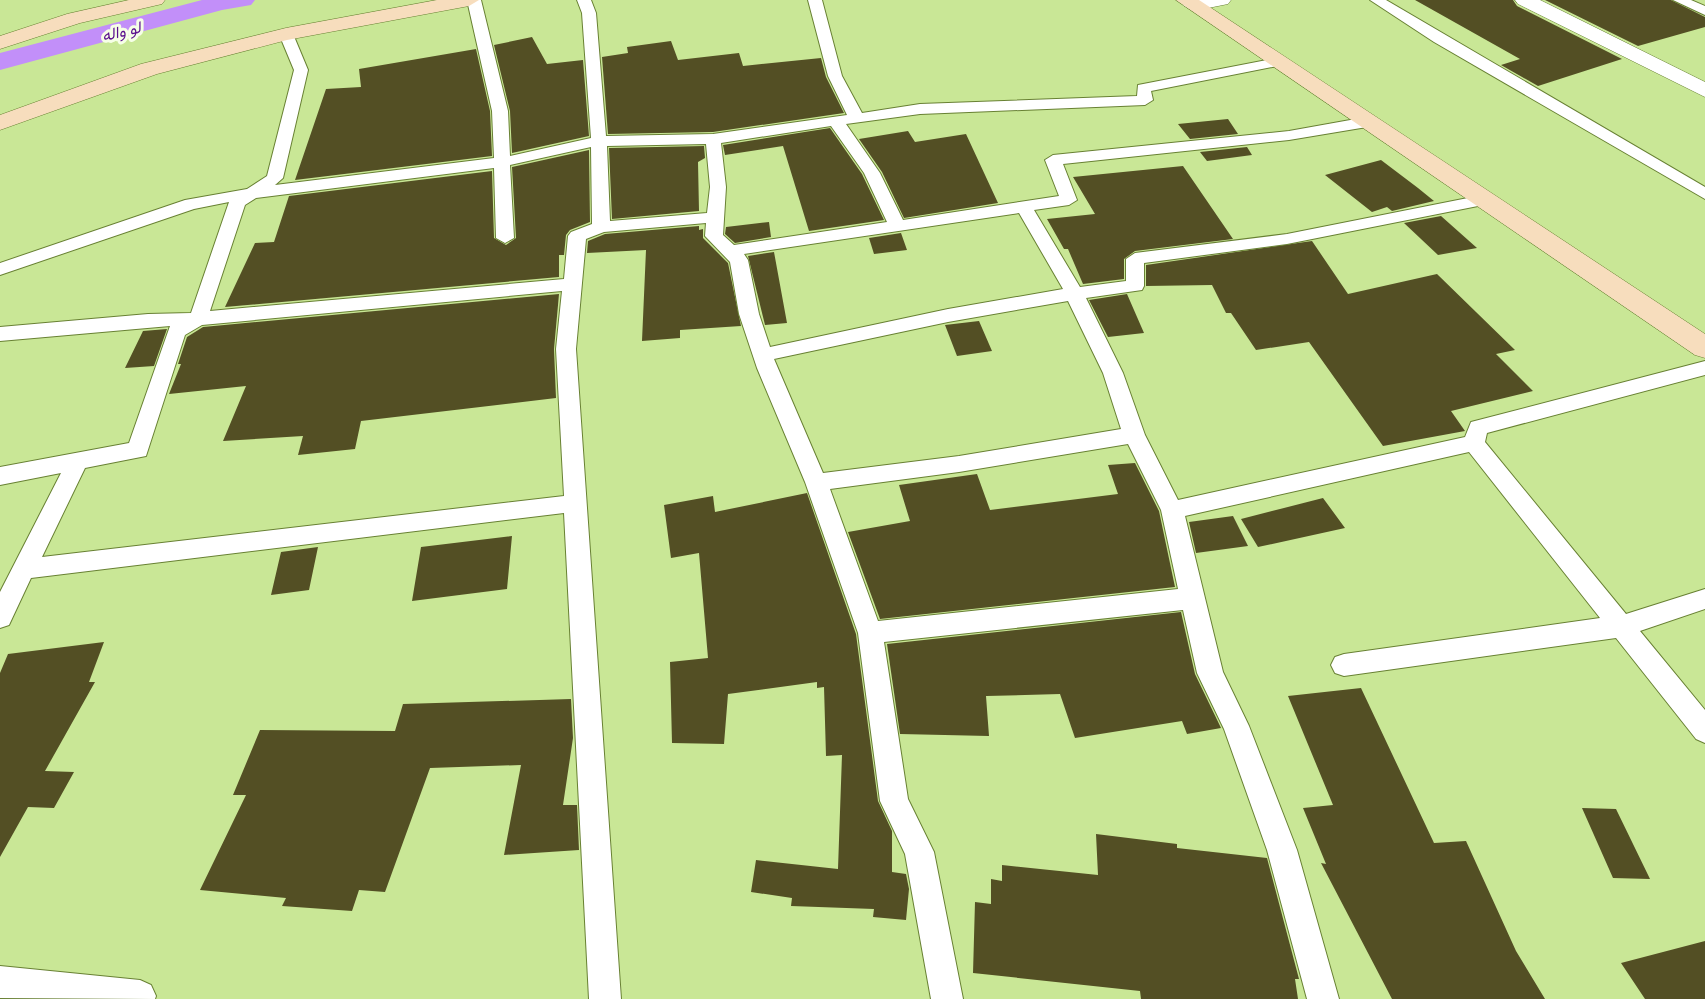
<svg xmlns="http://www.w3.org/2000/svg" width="1705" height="999" viewBox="0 0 1705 999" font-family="'Playfair Display',Vazirmatn,serif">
  <rect width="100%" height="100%" fill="#c9e796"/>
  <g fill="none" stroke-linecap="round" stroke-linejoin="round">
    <path fill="#c28ff9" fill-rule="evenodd" d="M202 0H255L251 5 222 10 0 70V53Z"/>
  </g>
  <path fill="#534f24" d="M1415 0H1513L1517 6 1622 59 1538 86 1501 65 1520 59Z
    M1545 0H1671L1705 17V27L1638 46Z
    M532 37 547 64 583 60 589 136 512 153 510 111 494 45Z
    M671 41 678 60 739 53 743 66 821 58 826 77 844 113 713 132 608 134 602 57 628 53 627 47Z
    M476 49 490 111 492 156 295 180 326 89 361 87 359 69Z
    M1228 119 1238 134 1190 139 1178 124Z
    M830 128 862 174 884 220 809 231 783 146 725 155 723 145Z
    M908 131 915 142 966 134 998 203 904 218 882 172 859 139Z
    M704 146 705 158 698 162 699 211 612 219 609 148Z
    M1247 147 1252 155 1207 161 1200 152Z
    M589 150 590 222 570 230 566 235 564 255H559V277L225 307 255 243 274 242 289 196 492 171 494 238 506 245 516 238 512 167Z
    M1381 160 1418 188 1434 201 1392 211 1387 207 1372 212 1325 175Z
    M1183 166 1233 239 1135 251 1124 259V279L1083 284 1068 249H1064L1047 219 1095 214 1073 177Z
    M1441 216 1477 248 1438 255 1404 223Z
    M769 222 771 237 735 243 725 234 726 227Z
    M699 226V230L703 229V238L728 263 741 326 680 330V338L642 341 646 250 587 253 588 241 605 234Z
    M901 233 907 250 874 254 869 238Z
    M1312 241 1348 294 1437 274 1515 350 1496 354 1533 391 1451 411 1465 431 1383 446 1309 342 1256 350 1231 313H1226L1212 285 1146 286V265Z
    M774 252 787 323 765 325 748 256Z
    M559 294 554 349 556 398 361 421 355 449 298 455 303 436 223 441 246 386 169 394 181 364H178L187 337 203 327Z
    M1127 294 1144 333 1108 337 1089 300Z
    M979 321 992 351 957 356 945 325Z
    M167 329 154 366 125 368 143 331Z
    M1135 463 1159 511 1175 587 880 619 848 532 910 521 899 485 977 474 990 510 1118 494 1108 465Z
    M807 493 856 634 878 801 892 831V872L906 874 909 889 906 920 873 917 874 909 791 906 792 898 751 892 756 860 838 869 842 755 826 756 824 687 817 688V682L728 694 724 744 672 743 670 662 708 658 699 553 671 558 664 505 713 496 715 512Z
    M1323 498 1345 528 1258 547 1241 519Z
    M1233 516 1248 546 1196 553 1189 522Z
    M512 536 507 589 412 601 421 547Z
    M318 547 309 590 271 595 281 552Z
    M1181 612 1195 674 1221 728 1187 734 1182 721 1075 738 1060 694 986 696 989 736 900 734 887 644Z
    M104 642 89 682H95L45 771 74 772 54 808 28 807 0 857V673L8 654Z
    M1361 688 1434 843 1466 841 1516 951 1545 999H1392L1321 863 1326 864 1303 808 1333 805 1288 696Z
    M571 699 573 738 563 805H577L579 850 504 855 521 765 430 768 385 892 359 890 352 911 282 906 286 898 200 890 246 795H233L260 730 395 731 403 704Z
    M1582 808 1616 809 1650 879 1613 878Z
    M1096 834 1177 844V848L1267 858 1299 979H1295L1298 999H1141L1140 991 973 973 975 902 991 904V879L1002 881V865L1098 875Z
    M1705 941V999H1645L1621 963Z"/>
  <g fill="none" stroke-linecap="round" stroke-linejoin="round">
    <defs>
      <path id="lane" d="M467 0H481L508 111 510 156 591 138 582 13 577 0H591L596 13 606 136 713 134 847 115 828 76 808 0H822L842 76 862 113 920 104 1137 96 1138 85 1277 58 1282 59 1284 62 1277 66 1151 91 1153 100 1145 105 920 114 846 124 880 173 903 220 1059 196 1045 160 1053 155 1289 131 1367 117 1375 122 1367 127 1289 140 1063 164 1077 200 1069 205 1034 210 1080 287 1126 281V259L1135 253 1287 234 1483 195 1489 196 1491 200 1483 205 1287 244 1144 263V286L1142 290 1086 298 1123 373 1145 435 1178 500 1465 437 1471 422 1705 361V375L1487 433 1485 442 1626 614 1705 589V609L1640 631 1705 710V743L1696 739 1616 638 1344 676 1335 673 1331 665 1335 657 1344 654 1600 618 1469 452 1185 516 1223 672 1249 726 1297 850 1339 999H1307L1267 850 1224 729 1197 673 1183 610 884 642 908 799 934 852 963 999H931L905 854 880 801 858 633 805 482 757 368 739 314 730 262 705 236 706 223 604 232 586 239 576 349 621 999H589L564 513 31 578 9 625 0 628V592L61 473 0 485V467L129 443 170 326 0 341V327L148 314 191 313 229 202 194 209 0 275V263L185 200 247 189 267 176 294 70 279 34 286 30 293 34 308 70 283 178 275 185 494 158 492 111ZM831 126 864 173 887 222 734 245 723 235 726 187 721 143ZM706 144 710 187 707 213 610 221 607 146ZM591 147 592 224 571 232 568 236 564 279 210 311 245 205 256 198 494 168 496 238 505 243 514 238 510 165ZM1019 213 1063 289 948 309 770 347 759 314 748 260 744 254ZM562 291 556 349 564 496 42 557 85 468 146 456 185 335 202 325ZM1068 301 1103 373 1121 429 959 456 823 473 774 359 948 322ZM1128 444 1161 510 1178 589 878 621 830 489 959 472Z
        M1370 0H1386L1705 187V199L1434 42Z
        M1673 0H1691L1705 6V15Z
        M0 966 140 980 151 985 156 996 155 999 0 998Z"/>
      <path id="street" d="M1231 0 1228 4 1193 11 1183 5 1190 0Z
        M1515 0H1540L1705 82V97L1518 4Z"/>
      <path id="secondary" d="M129 0H165L162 4 80 23 0 49V36L67 14Z
        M437 0H479L469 6 287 40 157 74 0 130V115L141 64 286 28Z
        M1176 0H1199L1705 334V358L1695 355Z"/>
    </defs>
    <use href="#lane" stroke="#688133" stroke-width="2"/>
    <use href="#street" stroke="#688133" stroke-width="1"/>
    <use href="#secondary" stroke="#688133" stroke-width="1"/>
    <use href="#lane" fill="#fff" fill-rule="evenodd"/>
    <use href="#street" fill="#fff" fill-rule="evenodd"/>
    <use href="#secondary" fill="#f7ddbd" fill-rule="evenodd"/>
  </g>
  <g text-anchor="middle" stroke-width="6" stroke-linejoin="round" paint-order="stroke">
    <g font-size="16" font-style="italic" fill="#5a0e8e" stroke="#f6ffe7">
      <text transform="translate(121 31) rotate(-14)" y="6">لو واله</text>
    </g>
  </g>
</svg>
